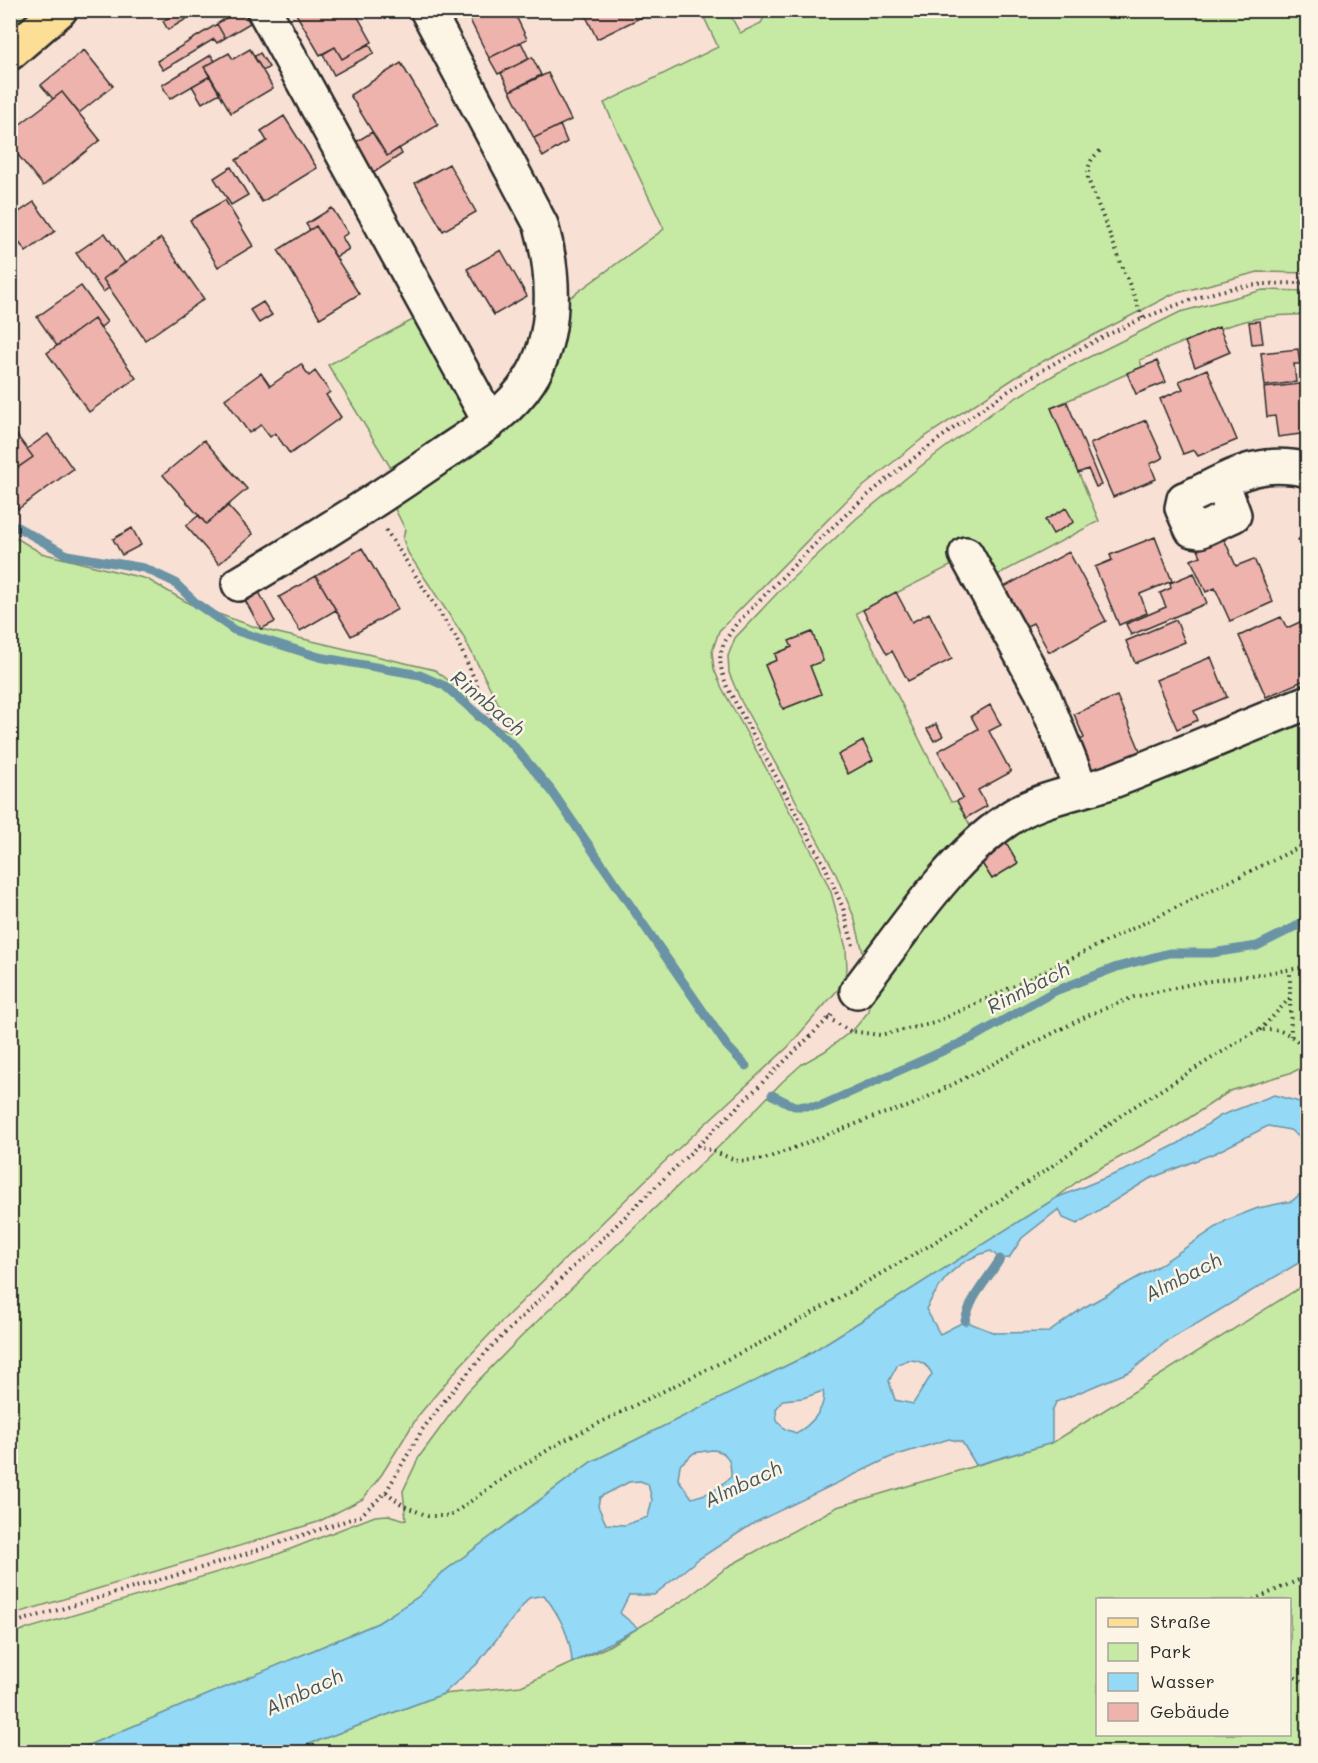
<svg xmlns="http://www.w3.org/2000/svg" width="1318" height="1763" viewBox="0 0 1318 1763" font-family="Mali,sans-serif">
  <rect width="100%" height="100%" fill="#f8e1d4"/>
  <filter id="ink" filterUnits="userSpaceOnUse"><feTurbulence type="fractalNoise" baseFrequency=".0167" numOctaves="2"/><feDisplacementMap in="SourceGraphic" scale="12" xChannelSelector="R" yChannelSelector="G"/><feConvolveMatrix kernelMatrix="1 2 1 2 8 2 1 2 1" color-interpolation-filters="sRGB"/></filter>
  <g filter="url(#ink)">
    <path fill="#c6eaa3" stroke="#788a67" stroke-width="1.5" fill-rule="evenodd" d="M768 10 1307 11V273L1258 272 1173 294 1030 368 923 438 849 498 719 631 712 652 714 669 722 688 817 861 831 892 846 948 847 969 841 986 788 1047 664 1162 504 1319 459 1367 418 1416 382 1474 363 1499 318 1522 11 1615 10 534 41 553 147 579 190 604 261 629 435 670 467 695 476 720 513 732 462 634 408 553 403 539 405 529 395 509 407 493 533 402 551 378 564 302 664 229 604 103 718 47 701 11H728L740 33 761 23Z
      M11 11H38L11 35Z
      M1263 290 1307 291V315C1244 312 1198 337 1140 360L1142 367 1051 408 1099 521 988 580 958 562 856 613 951 802 957 801 971 827 970 833 865 960 854 917 835 872 741 701 729 673 728 656 735 638 784 586 857 518 926 462 997 409 1059 372 1180 312ZM812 632 823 660 810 666 821 694 783 709 765 665 777 660 775 654 792 647 790 641Z
      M422 315 474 413 392 470 328 365Z
      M1307 720V1065L1293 1072 1230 1091 1177 1126 1082 1178 1056 1198 804 1357 591 1462 442 1573 419 1597 378 1623 72 1752H11L10 1634 278 1554 375 1516 388 1515 406 1520 403 1491 419 1457 466 1393 522 1336 737 1129 782 1082 802 1064 825 1051 855 1028 869 1011 873 992 978 857 992 879 1018 863 1005 841 1022 825 1157 783Z
      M1307 1283V1752H288L443 1694 521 1686 607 1647 687 1598 729 1566 837 1507 1052 1443ZM1098 1600H1290V1734H1098Z"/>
    <path fill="#94d9f6" stroke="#6a93a5" stroke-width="1.5" fill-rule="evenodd" d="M1274 1095 1307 1104V1143L1290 1130 1268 1126 1215 1153 1149 1179 1077 1224 1063 1218 1059 1209 1022 1238 1009 1258 1000 1259 991 1251C957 1259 941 1280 926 1309L940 1334 965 1321 995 1333 1049 1332 1083 1308 1158 1266 1227 1220 1258 1208 1292 1201 1307 1188V1258L1166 1342 1131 1371 1056 1402 1052 1412V1443L976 1465 962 1442 949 1439 891 1457 754 1523 697 1560 654 1595H629L620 1613 638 1628 572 1663C571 1637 560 1616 544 1595L529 1598 477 1664 443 1694 288 1752H72L378 1623 418 1597 442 1573 591 1462 804 1357 1056 1198 1132 1167 1179 1143 1220 1116ZM908 1360C920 1360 927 1364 932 1374L913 1404 895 1400 889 1381 898 1364ZM823 1391C827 1408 810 1426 796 1433L785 1429 777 1421 776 1409 783 1400 803 1398ZM712 1450C729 1451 731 1462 731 1477L712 1492 692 1498 678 1479 680 1465 694 1453ZM640 1481 648 1484 652 1500 648 1517 625 1525 606 1524 598 1506 600 1497 629 1482Z"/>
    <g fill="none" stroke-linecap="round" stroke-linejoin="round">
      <path stroke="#6a93a5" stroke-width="9" d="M10 523 67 555 144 568 174 582 197 604 234 630 319 657 420 675 445 686 513 745 551 790 727 1046 746 1066
        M772 1095 794 1106H820L972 1038 1055 991 1117 967 1169 953H1212L1257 946 1295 927 1308 917
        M965 1321C971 1295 987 1281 1000 1259"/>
    </g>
    <path fill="#eeb3ac" stroke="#2b2b2b" stroke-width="1.5" d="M181 10H201L168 30 163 21Z
      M238 10H242L250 23 225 38 217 24Z
      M298 10H354L372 42 342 59 335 47 320 55 295 12Z
      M465 10H513L527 39 489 58Z
      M583 10H654V11L597 39Z
      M217 24 225 38 217 43 214 39 163 70 157 61Z
      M521 42 529 59 498 74 489 58Z
      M369 44 374 53 334 75 323 54 335 47 342 59Z
      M250 49 273 88 231 113 204 67 229 53 233 59Z
      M84 50 113 86 79 113 62 92 53 99 41 85Z
      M260 53 269 67 263 71 254 57Z
      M211 55 215 61 204 67 210 76 170 99 162 85Z
      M532 57 541 75 510 91 501 73Z
      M401 63 438 125 387 156 350 95Z
      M548 73 571 120 534 138 510 91Z
      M210 76 220 93 202 103 192 86Z
      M62 92 100 140 43 186 10 145V132Z
      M284 116 317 168 262 202 236 160 267 141 261 131Z
      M560 125 567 142 543 157 534 138Z
      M372 132 387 156 399 148 402 154 370 175 351 145Z
      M449 164 476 212 443 231 415 183Z
      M231 167 248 195 231 205 214 178Z
      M225 200 253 246 218 267 190 220Z
      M34 202 55 231 26 252 10 230V218Z
      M332 208 348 233 342 237 349 249 336 257 316 226 310 230 306 224Z
      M316 226 359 294 320 318 278 250Z
      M105 233 125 263 103 279 109 288 103 292 76 253Z
      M161 238 204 299 145 340 103 279Z
      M501 250 527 296 494 315 467 269Z
      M81 286 107 322 100 328 94 319 57 346 37 317Z
      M263 302 272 315 259 323 250 310Z
      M94 319 136 378 89 412 47 353Z
      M1260 321 1263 343 1252 344 1249 322Z
      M1219 327 1230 352 1195 367 1185 342Z
      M1298 349 1300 364H1294L1296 382 1265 386 1261 353Z
      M1157 361 1166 382 1136 394 1127 373Z
      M301 364 309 376 315 371 330 392 326 395 341 417 290 454 275 433 270 437 261 425 249 433 225 399 261 373 270 386Z
      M1207 369 1237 440 1198 456 1194 450 1183 454 1160 399 1183 389 1179 381Z
      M1308 383V433L1278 437 1275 416 1267 417 1264 388Z
      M1067 402 1101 485 1096 487 1088 469 1078 473 1051 408Z
      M1146 420 1163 458 1150 464 1156 479 1113 497 1090 444Z
      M10 426 33 457 10 473Z
      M48 434 73 469 18 509 10 499V473L33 457 27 449Z
      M204 440 247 489 206 524 163 475Z
      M228 506 253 534 219 564 186 526 199 515 206 524Z
      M1066 508 1074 522 1053 534 1045 520Z
      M132 528 141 545 122 555 113 539Z
      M1308 528V548L1298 540Z
      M1220 530 1236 566 1254 559 1273 602 1230 621 1215 588 1206 592 1191 560 1201 556 1194 542Z
      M1155 537 1172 581 1140 594 1147 613 1119 625 1095 567 1112 560 1110 555Z
      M362 548 398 609 351 636 316 576Z
      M1069 552 1106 621 1049 652 1033 623 1023 628 1002 588Z
      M1194 573 1207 603 1131 635 1126 624 1166 607 1160 593 1171 588 1170 583Z
      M316 576 336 610 300 631 279 597Z
      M259 592 275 622 261 629 245 600Z
      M896 592 912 622 929 613 952 659 908 681 892 651 887 654 863 610Z
      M1281 617 1287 628 1302 621 1308 632V669L1301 672 1305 680 1266 697 1239 636Z
      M1176 620 1185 642 1135 663 1126 641Z
      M812 632 823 661 810 666 821 694 783 709 765 665 777 660 775 654 792 647 789 641Z
      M1211 657 1227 697 1194 711 1198 720 1177 729 1156 680Z
      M1117 696 1142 755 1089 777 1074 743 1084 738 1074 714Z
      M990 705 1001 725 989 731 1011 772 978 790 987 806 966 818 957 801 963 798 938 751 978 729 971 716Z
      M936 724 943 736 934 741 927 729Z
      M863 741 873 760 848 774 838 755Z
      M1005 841 1018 863 992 879 978 857Z"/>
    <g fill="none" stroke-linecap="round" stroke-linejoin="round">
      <defs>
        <path id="minor" d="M264 10 490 422
          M1222 482 1234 515 1199 531 1192 530 1182 508 1184 499 1189 497C1233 477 1257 458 1308 470
          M966 554 1042 692 1081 789
          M239 584C307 544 374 502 439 457 471 435 508 414 529 381 558 337 555 274 541 225L427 10
          M857 991C901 935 947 861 1007 820 1039 797 1077 794 1113 781 1178 756 1243 728 1308 702"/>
        <path id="major" d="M10 53 60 10"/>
      </defs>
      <use href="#minor" stroke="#2b2b2b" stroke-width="38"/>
      <use href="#major" stroke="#2b2b2b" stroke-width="38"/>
      <path stroke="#2b2b2b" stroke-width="4" stroke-dasharray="1.5 4.5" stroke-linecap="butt" d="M1100 151C1089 160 1088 166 1088 179L1143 319
        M386 530 456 638 494 723
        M853 945 843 908 825 866 728 689C716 658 717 651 737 623 777 583 817 540 860 502 958 418 1088 330 1213 293 1244 284 1276 283 1308 283
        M1290 999 1291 1036
        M828 1018 850 1031 880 1035 934 1023 1025 981 1308 843
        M1260 1030 1290 998V971
        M697 1145 738 1161 765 1159 879 1115 910 1106 1091 1014 1134 997 1196 983 1308 967
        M386 1492 404 1506 428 1516H450L509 1474 561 1442 762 1342 927 1247 1048 1169 1127 1111 1254 1032C1277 1025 1296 1034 1308 1055
        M1253 1600 1308 1576
        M10 1624 221 1562 360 1516 386 1492 422 1430 448 1396 487 1351 835 1012
        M1290 1674 1308 1686"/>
      <use href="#minor" stroke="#fcf5e5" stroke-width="33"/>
      <use href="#major" stroke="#fcde96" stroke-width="33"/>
    </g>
  </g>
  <g text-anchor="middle" stroke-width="5" stroke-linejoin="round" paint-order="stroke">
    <g font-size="20" font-style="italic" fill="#45565e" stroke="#fcf5e5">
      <text transform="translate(488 703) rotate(40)" y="7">Rinnbach</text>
      <text transform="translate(1028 988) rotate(-27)" y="7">Rinnbach</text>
      <text transform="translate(1183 1277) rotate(-27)" y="7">Almbach</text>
      <text transform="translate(743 1484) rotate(-25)" y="7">Almbach</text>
      <text transform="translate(304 1692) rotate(-25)" y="7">Almbach</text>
    </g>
  </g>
  <rect width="1318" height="1763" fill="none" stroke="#fcf5e5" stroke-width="36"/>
  <rect x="18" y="18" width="1282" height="1727" fill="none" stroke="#2b2b2b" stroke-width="2" filter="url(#ink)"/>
  <rect x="1096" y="1598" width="195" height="138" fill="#fcf5e5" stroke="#a8a49b" stroke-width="1.5"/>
  <rect x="1108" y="1618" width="30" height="9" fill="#fcde96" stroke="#a8a49b" stroke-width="1.5"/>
  <text x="1150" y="1628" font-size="18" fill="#2b2b2b">Straße</text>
  <rect x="1108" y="1643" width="30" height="18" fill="#c6eaa3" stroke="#a8a49b" stroke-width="1.5"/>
  <text x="1150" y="1658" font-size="18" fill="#2b2b2b">Park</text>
  <rect x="1108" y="1673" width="30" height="18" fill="#94d9f6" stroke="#a8a49b" stroke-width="1.5"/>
  <text x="1150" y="1688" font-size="18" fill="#2b2b2b">Wasser</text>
  <rect x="1108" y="1703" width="30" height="18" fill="#eeb3ac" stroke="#a8a49b" stroke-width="1.5"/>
  <text x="1150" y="1718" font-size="18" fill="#2b2b2b">Gebäude</text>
</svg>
